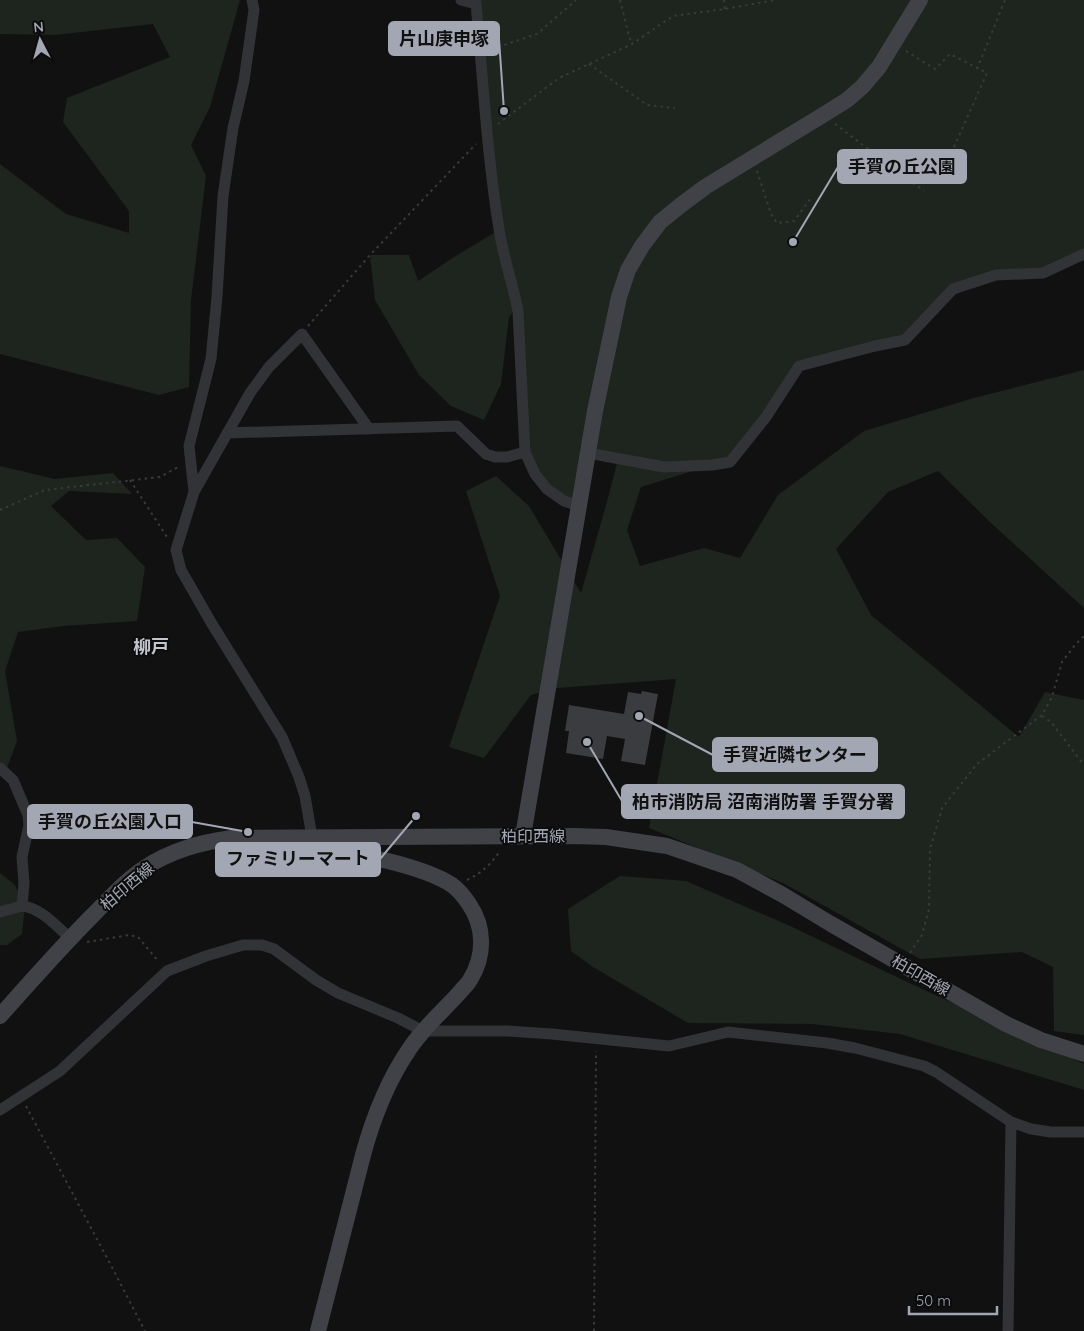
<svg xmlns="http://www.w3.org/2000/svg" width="1084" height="1331" viewBox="0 0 1084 1331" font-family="Quicksand,'Noto Sans JP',sans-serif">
  <rect width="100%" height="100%" fill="#111112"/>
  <path fill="#1d251e" d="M0 0H240L210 107 191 145 206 176 191 300 189 387 159 395 0 354V164L66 214 129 233V211L63 122 67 98 170 57 153 24 55 35 0 34Z
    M461 0H1084V254L1043 273 965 285 905 340 800 366 730 462 712 465 641 487 627 530 640 566 704 548 740 558 778 495 864 431 974 398 1084 370V608L991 523 938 471 888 492 836 549 871 615 1019 737 1045 692 1084 700V1035L1054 1031 1053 967 1022 952 920 959 785 884 649 828 676 679 557 688 531 695 484 758 449 747 500 596 466 491 496 476 529 506 581 593 608 498 618 459 588 454 579 506 564 501 530 465 517 307 509 317 501 384 484 420 451 406 419 375 375 300 370 255H409L418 281 454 257 499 230 476 4Z
    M0 466 55 479 113 473 132 494 69 491 51 506 86 540 117 538 145 567 137 621 63 626 18 632 5 671 17 741 7 768 0 763Z
    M0 873 14 884 25 904 22 934 7 945H0Z
    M620 876 686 881 788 925 903 980 1084 1064V1090L900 1034 812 1024 688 1023 593 967 571 951 568 909Z"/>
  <path fill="#3b3c3f" d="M642 691 658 694 645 765 621 761 625 739 607 736 603 759 566 753 569 731H565L569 705 624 714 628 692 641 694Z"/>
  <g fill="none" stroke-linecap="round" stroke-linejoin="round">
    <path stroke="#383a3e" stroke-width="2" stroke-dasharray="2.5 4" stroke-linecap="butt" d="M620 0 631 44
      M724 0 725 9
      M492 49 537 34 576 0
      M906 51 935 69 950 54 987 73 946 165
      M589 64 647 105 675 108
      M977 69 1005 0
      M498 124 559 78 632 44 673 16 725 9 775 0
      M835 124 924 191
      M757 171 771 214 777 223 794 221 811 198
      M308 326 370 255 476 144
      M130 480 167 537
      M0 510 45 490 160 477 180 466
      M1042 716 1051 722 1084 765
      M467 880C482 873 491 864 500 851
      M87 942 129 935 138 937 159 962
      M910 953 922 935 929 909 930 849 942 808 977 764 1042 715 1052 697 1062 662 1075 645 1084 636
      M26 1106 115 1273 145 1331
      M594 1331 596 1051"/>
    <path stroke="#323337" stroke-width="11" d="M252 0 254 10 244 81 233 128 223 196 217 297 211 359 189 446 194 492 176 550 181 570 212 624 282 737 299 777 305 796 312 837
      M461 0 476 4 475 0
      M476 4C483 79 487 155 499 229 503 257 513 284 518 311L525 452 535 474 547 489 564 501 579 506
      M227 433 457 426 486 454 495 457H507L525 452
      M588 453 664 467 712 465 730 462 766 417 799 366 875 346 905 340 953 289 996 275 1043 273 1084 254
      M194 492 250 393 269 367 302 334 369 429
      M0 768 13 780 28 815 29 825 22 857 24 883 22 906C41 908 56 926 70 938
      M0 912 22 906
      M0 1110 60 1071 167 971 206 956 243 945H262L274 949 316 980 338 993 398 1018 423 1031H507L552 1034 669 1046 728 1032 827 1043 855 1048 924 1066 936 1072 1011 1122 1031 1129 1051 1132H1084
      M1008 1331 1011 1122"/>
    <path stroke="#404247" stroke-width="16" d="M523 836 595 411 619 297 628 270 642 246 660 222 681 205 705 187 823 115 847 100 862 87 879 67 920 0
      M0 1016C31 981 62 946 95 913 111 897 127 879 146 867 172 850 202 842 232 838L573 836 606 837 667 846 737 870 783 895 831 924 1006 1024 1041 1040 1084 1054
      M318 1331 363 1155C373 1118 388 1080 410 1048 424 1027 444 1010 461 991 464 987 468 984 470 980 485 956 485 927 469 904 465 898 459 890 452 885 434 873 408 866 388 861 375 858 357 860 349 848 347 846 346 841 345 838"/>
  </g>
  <g text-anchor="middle" stroke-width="4" stroke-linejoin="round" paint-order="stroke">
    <g font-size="16" fill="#a2a7b3" stroke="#0c0c0d">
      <text x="533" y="842">柏印西線</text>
      <text transform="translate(127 886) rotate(-40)" y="6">柏印西線</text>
      <text transform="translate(921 975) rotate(30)" y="6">柏印西線</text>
    </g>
    <g font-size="18" font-weight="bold" fill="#c3c6cf" stroke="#0c0c0d">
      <text x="151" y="653">柳戸</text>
    </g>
  </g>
  <path fill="none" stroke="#a2a7b3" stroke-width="2" d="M504 111L499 39M793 242L838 167M639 716L713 755M587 742L622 801M248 832L192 822M416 816L380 859"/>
  <g fill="#a2a7b3" stroke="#0c0c0d" stroke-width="2">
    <circle cx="504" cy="111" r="5"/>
    <circle cx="793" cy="242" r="5"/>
    <circle cx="639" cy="716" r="5"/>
    <circle cx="587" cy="742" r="5"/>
    <circle cx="248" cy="832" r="5"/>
    <circle cx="416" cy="816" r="5"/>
  </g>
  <g fill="#a2a7b3" stroke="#a2a7b3" stroke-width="2">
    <rect x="389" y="22" width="110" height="33" rx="5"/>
    <rect x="838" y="150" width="128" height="33" rx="5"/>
    <rect x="713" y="738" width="164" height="33" rx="5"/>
    <rect x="622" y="785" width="282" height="33" rx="5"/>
    <rect x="28" y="805" width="164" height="33" rx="5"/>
    <rect x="216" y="843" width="164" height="33" rx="5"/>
  </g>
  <g font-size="18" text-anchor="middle" font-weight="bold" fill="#111">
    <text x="444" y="45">片山庚申塚</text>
    <text x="902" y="173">手賀の丘公園</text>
    <text x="795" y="761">手賀近隣センター</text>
    <text x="763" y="808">柏市消防局 沼南消防署 手賀分署</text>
    <text x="110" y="828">手賀の丘公園入口</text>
    <text x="298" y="865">ファミリーマート</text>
  </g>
  <g transform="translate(40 40) rotate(354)" stroke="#0c0c0d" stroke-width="4" paint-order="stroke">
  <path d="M0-4L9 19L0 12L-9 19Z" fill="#a2a7b3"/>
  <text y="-8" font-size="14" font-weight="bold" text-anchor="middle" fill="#a2a7b3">N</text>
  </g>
  <path d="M909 1306v8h88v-8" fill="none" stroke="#a2a7b3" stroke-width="2.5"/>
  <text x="916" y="1306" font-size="15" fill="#a2a7b3" stroke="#0c0c0d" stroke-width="4" paint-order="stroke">50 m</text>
</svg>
